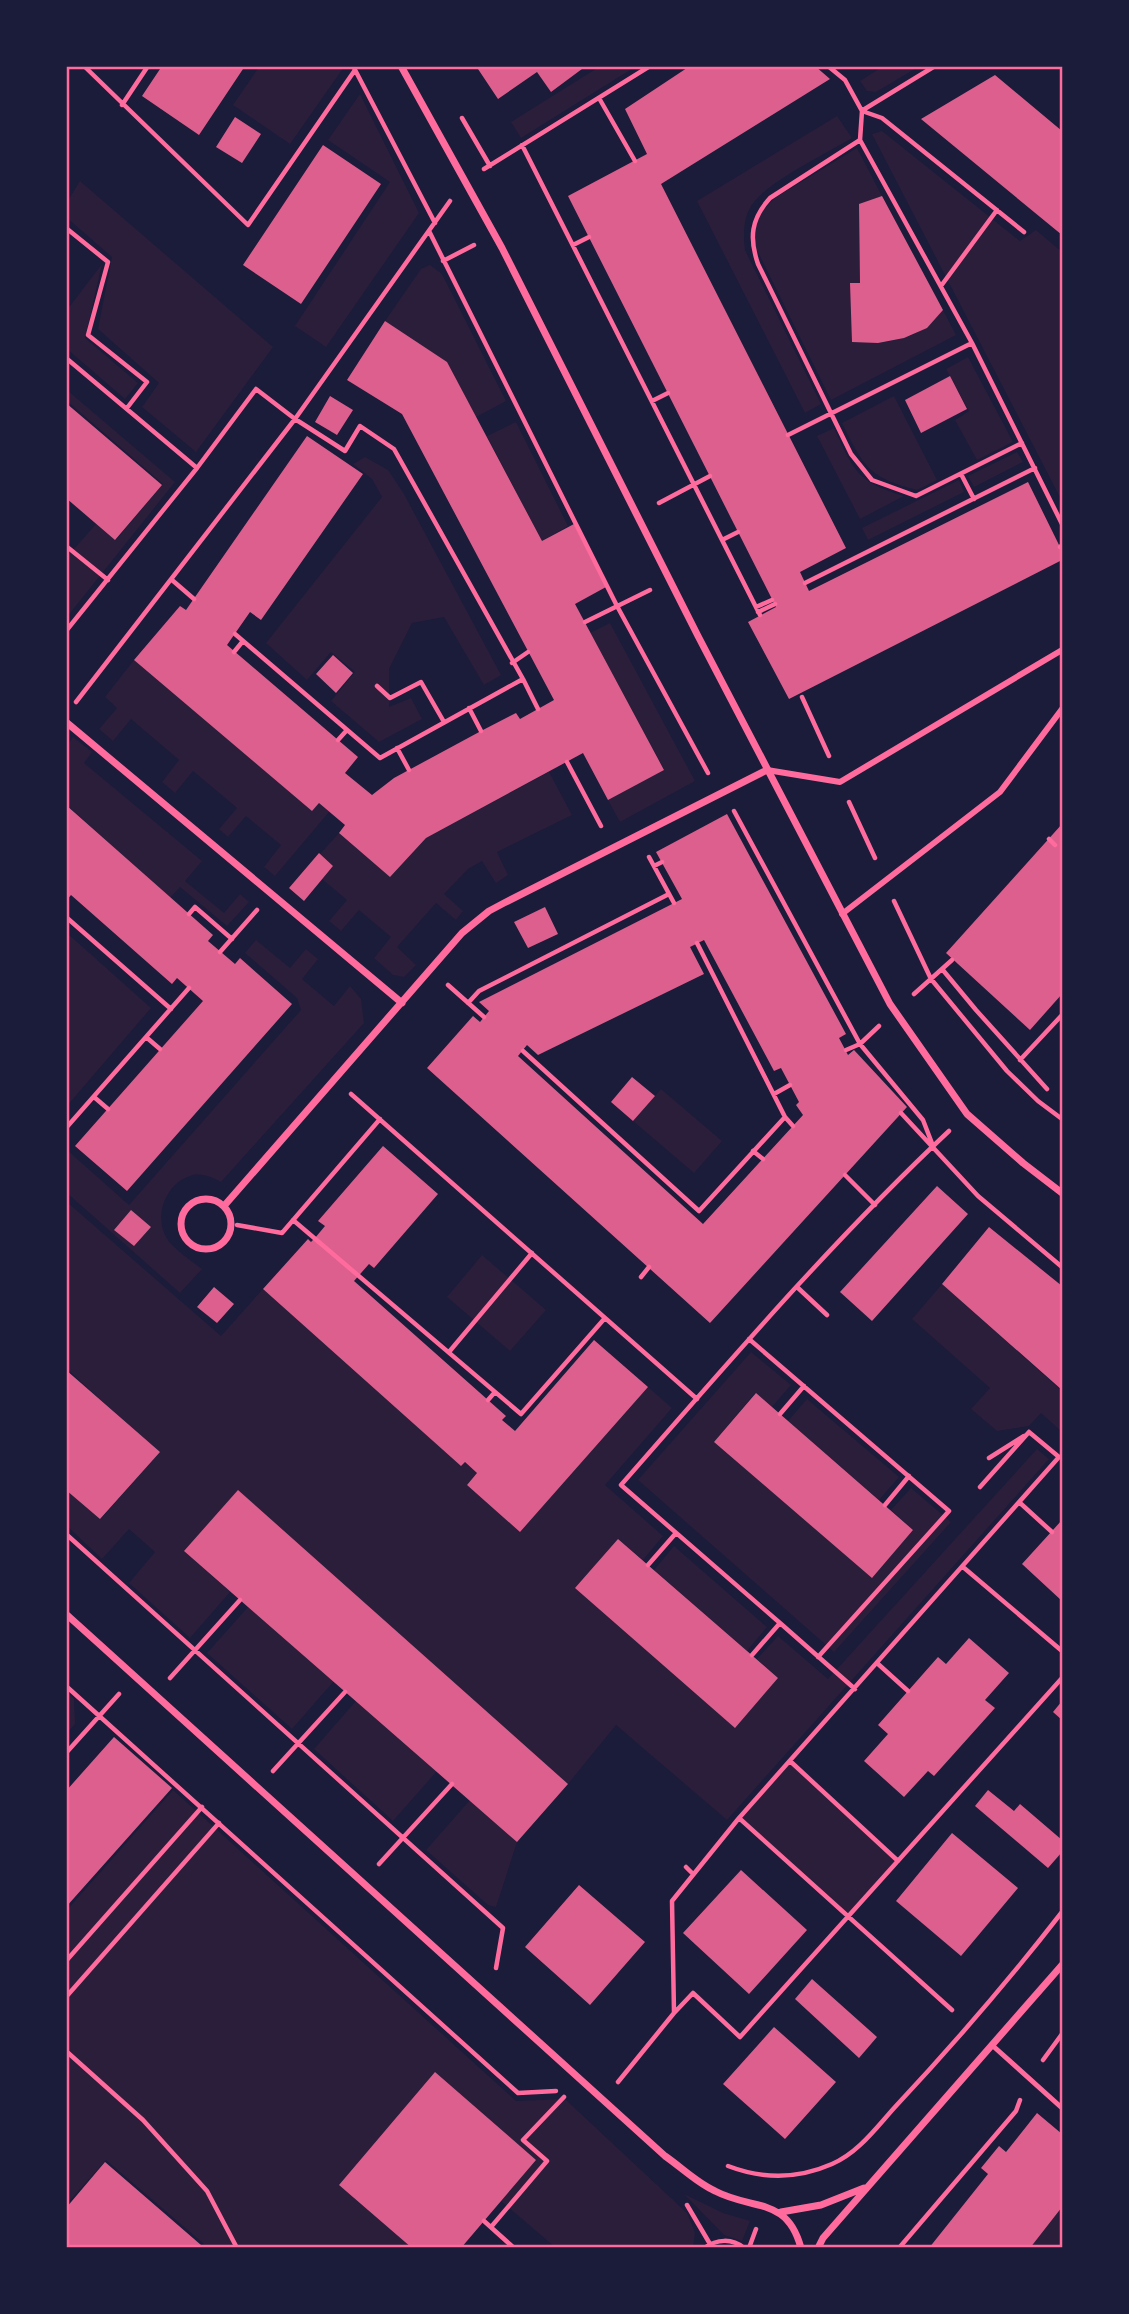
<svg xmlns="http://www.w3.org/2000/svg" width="1129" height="2314" viewBox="0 0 1129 2314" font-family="'Nunito Sans',sans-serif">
  <rect width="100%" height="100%" fill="#1b1b3a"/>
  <path fill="#2a1e3b" d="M344 67 290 144 233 105 259 67Z
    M599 67H635L521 138 511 122Z
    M882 67V66L918 67 876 92 867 91 860 81Z
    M360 94 419 213 326 347 295 326 390 182 328 140Z
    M837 116 852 138C827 153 770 181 754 202 743 216 743 233 745 250L821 404 805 413 697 201Z
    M882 131 1020 241 1036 230 1062 252V501L872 134Z
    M857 148 882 196 859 204 860 283H851L878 343C911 337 920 336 943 310L956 335 831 400 755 246C754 224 759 213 775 198Z
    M80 181 273 347 196 452 142 407 159 383 98 329 112 257 67 218V202Z
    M102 264 85 338 138 383 125 399 67 349V310Z
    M430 265 442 274 506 401 476 417 385 321 421 269Z
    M968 357 1013 442 977 460 955 420 969 411 946 369Z
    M67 390 175 482 67 617V557L96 524 116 540 163 484 67 401Z
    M894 396 937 480 917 490C869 478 863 466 842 423Z
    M516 422 568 526 542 541 487 436Z
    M834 428C854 471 857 482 904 496L860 519 817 436Z
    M1017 452 1023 462 974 487 968 476Z
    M365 457 388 470 404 494 501 675 484 685 444 617 412 623 389 669V707L411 698 422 719 379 742 331 701 355 672 331 652 307 680 266 643 382 497 372 479 353 464Z
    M959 480 964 492 868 540 862 528Z
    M610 623 695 781 620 822 608 800 664 769 590 633Z
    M134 660 312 810 319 803 329 812 275 876 264 867 281 845 246 816 228 837 219 829 237 808 193 771 175 793 162 782 179 760 131 719 113 741 99 729 117 708 105 697Z
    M73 737 92 752 84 763 202 861 185 881 224 913 240 894 249 902 227 926 180 887 170 898 67 805V746Z
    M549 772 572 815 497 852 508 875 496 883 482 861 468 869 444 894 463 911 456 920 436 903 397 947 416 965 404 977 393 975 374 958 391 937 359 910 341 931 329 921 347 900 322 879 333 866 320 854 339 833 390 876 426 838Z
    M67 933 151 1008 67 1106Z
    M256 940 290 968 306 949 318 959 302 979 334 1006 350 986 361 999 364 1023 221 1182C212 1177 200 1172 190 1176 166 1184 155 1214 165 1235 171 1248 191 1260 202 1269L180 1293 67 1193V1150L129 1205 301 1010 297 998 245 953Z
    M661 1089 722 1141 694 1173 633 1121Z
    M67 1202 221 1336 263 1289 477 1473 467 1485 520 1532 648 1387 672 1408 605 1485 663 1536 643 1560 618 1539 576 1588 735 1727 778 1678 757 1659 778 1636 828 1679 1037 1449 1049 1459 727 1820 616 1725 568 1784 238 1491 184 1551 230 1592 190 1638 129 1583 155 1552 129 1529 102 1559 67 1526V1490L101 1519 159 1453 67 1369Z
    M482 1255 546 1310 510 1351 447 1297Z
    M942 1284 1062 1391V1432L1041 1413 1029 1426 997 1431 971 1409 990 1388 912 1319Z
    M751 1352 791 1385 772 1407 755 1393 714 1442 873 1577 913 1530 891 1510 911 1488 951 1522 834 1652 638 1480Z
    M807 1399 899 1477 879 1500 788 1421Z
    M674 1546 767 1627 747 1651 654 1570Z
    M248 1607 334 1681 292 1729 207 1653Z
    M67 1691 74 1699 75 1724 67 1733Z
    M356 1701 437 1771 393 1821 314 1749Z
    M790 1761 898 1861 849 1915 739 1818Z
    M173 1790 516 2101 565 2099 687 2213 695 2233 693 2247H555L501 2201 536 2160 435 2073 339 2185 412 2247H201L204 2244 106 2160 67 2204V1910Z
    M470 1800 517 1842 496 1907 488 1905 426 1850Z
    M684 2194 723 2213 750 2221 742 2241 724 2235Z
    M1062 2207V2247H1030Z"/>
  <path fill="#dd5f8e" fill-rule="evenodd" d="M162 66H245L199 135 142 96Z
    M476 66H586L551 92 537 72 498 99Z
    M690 66H815L830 79 661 184 846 548 800 572 809 591 1028 482 1062 551V560L789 699 748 622 776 607 568 196 647 154 625 109Z
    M995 75 1062 131V235L921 119Z
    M235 117 261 134 242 163 216 147Z
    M323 145 381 184 301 304 243 265Z
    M882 196 943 310 927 328 904 338 878 343 852 342 850 283H860L859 204Z
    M385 321 447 362 542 541 574 524 606 587 575 604 664 770 608 800 583 753 426 838 390 877 339 833 345 825 319 803 312 811 134 660 180 606 186 610 307 436 363 474 261 620 250 612 227 645 358 757 345 773 372 795 394 778 481 731 516 713 520 719 554 700 402 414 347 380Z
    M950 376 967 409 921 433 905 400Z
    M330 396 353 410 337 435 315 422Z
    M66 403 162 485 115 540 66 498Z
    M333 655 353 673 336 693 316 674Z
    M66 805 213 935 208 941 235 964 240 958 292 1004 127 1191 75 1146 203 1001 177 978 172 984 71 895 66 901Z
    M727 814 846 1034 839 1038 848 1055 854 1050 907 1107 710 1323 427 1068 473 1016 480 1022 489 1011 479 1002 682 899 656 852ZM704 940 774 1071 781 1068 799 1102 796 1105 803 1115 703 1224 518 1056 527 1045 538 1055 704 974 690 947Z
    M1062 824V994L1030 1030 946 953Z
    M319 853 333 866 304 901 289 888Z
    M545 907 558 934 528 948 514 922Z
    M632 1077 655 1096 633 1121 611 1102Z
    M383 1146 438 1194 374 1268 369 1264 354 1281 506 1416 502 1420 515 1431 594 1340 648 1387 520 1532 467 1485 477 1473 465 1462 461 1466 263 1289 308 1239 311 1242 315 1238 325 1226 318 1221Z
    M937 1186 968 1214 872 1321 840 1292Z
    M131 1210 151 1227 134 1246 114 1230Z
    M989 1227 1062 1286V1390L942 1284Z
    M214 1287 234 1304 217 1323 197 1307Z
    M66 1370 160 1452 100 1519 66 1490Z
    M756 1393 913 1530 872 1578 714 1442Z
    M238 1490 568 1784 517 1842 184 1551Z
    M1062 1520V1601L1022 1564Z
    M618 1539 778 1678 735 1728 575 1588Z
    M969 1638 1009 1673 985 1700 995 1708 934 1776 928 1771 904 1797 864 1761 888 1734 878 1725 938 1657 946 1664Z
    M1062 1701V1720L1053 1712Z
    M114 1737 172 1788 66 1907V1791Z
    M988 1790 1014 1811 1020 1804 1062 1840V1852L1048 1868 975 1806Z
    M952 1833 1018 1888 961 1956 896 1901Z
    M741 1870 807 1930 749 1994 683 1933Z
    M579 1885 645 1942 590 2005 525 1947Z
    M812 1979 877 2037 859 2058 795 1999Z
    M774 2027 836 2082 785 2139 723 2084Z
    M435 2072 536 2160 461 2248H412L339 2185Z
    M1037 2113 1062 2134V2207L1030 2248H929L988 2174 981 2168 999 2146 1006 2152Z
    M105 2162 201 2245 199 2248H66V2208Z"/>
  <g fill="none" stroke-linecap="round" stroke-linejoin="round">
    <path stroke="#ff6b9d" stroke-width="4.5" d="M84 66 248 225 355 70
      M353 66 435 223
      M828 66 845 80 862 111 860 140 972 343 1062 524
      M599 98 635 161
      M122 105 148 66
      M863 110 935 66
      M862 111 882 118 1024 232
      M462 118 490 166
      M860 140 770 198C751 219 749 238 758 264L851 454 872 480 916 496 1022 443
      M522 145 760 615
      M484 169 650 66
      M66 228 108 262 88 335 147 382 127 408
      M429 231 617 606 708 773
      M573 245 589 237
      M443 261 474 245
      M941 286 997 210
      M66 358 197 468 66 631
      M652 401 668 393
      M788 435 972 343
      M197 468 256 389 295 419 345 451 360 426 394 449 523 679 380 758 235 634
      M961 474 974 499
      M659 503 710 476
      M722 540 738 532
      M66 546 108 580
      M1060 547 1062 545
      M172 580 194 599
      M805 583 1035 468
      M756 607 772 600
      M758 612 775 604
      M585 622 650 590
      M234 652 243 641
      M512 663 528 652
      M523 679 538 709
      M377 686 390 698 421 682 444 722
      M802 697 829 756
      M76 702 295 419 450 201
      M469 708 481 731
      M338 740 347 730
      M397 748 409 770
      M567 762 601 826
      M849 802 875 858
      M734 811 860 1044 923 1120 933 1146
      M1049 839 1055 845
      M649 857 674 903
      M654 866 662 862
      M894 901 931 979 1007 1071 1038 1101 1062 1119
      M189 914 195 907 232 939
      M66 917 171 1009
      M697 943 785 1117 793 1126
      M220 952 257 910
      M942 969 976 1010 1047 1089
      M448 985 484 1017
      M914 994 952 960
      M468 1003 479 991 669 894
      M146 1037 160 1049
      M846 1050 860 1044 879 1026
      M523 1051 699 1211 785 1117
      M1020 1060 1062 1015
      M351 1094 697 1399
      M774 1094 790 1085
      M94 1097 108 1109
      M901 1113 978 1196 1062 1267
      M66 1128 189 988
      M753 1151 763 1159
      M845 1175 875 1205
      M293 1220 521 1414 605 1318
      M237 1225 282 1233 380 1119
      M641 1277 649 1267
      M797 1287 827 1315
      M749 1339 949 1511 818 1657
      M449 1352 532 1253
      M488 1400 495 1392
      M780 1414 804 1386
      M989 1458 1024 1436
      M980 1487 1029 1432
      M1019 1502 1052 1532
      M885 1505 909 1476
      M66 1534 503 1928 496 1968
      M648 1565 676 1533
      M963 1567 1062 1651
      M780 1623 855 1689
      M752 1655 780 1623 621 1485C727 1364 832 1241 949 1131
      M877 1663 908 1691
      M170 1678 240 1600
      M66 1686 518 2093 556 2091
      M66 1753 119 1694
      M790 1761 898 1861
      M273 1771 345 1692
      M739 1818 1059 1457 1029 1432
      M379 1864 452 1784
      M686 1867 693 1874
      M66 1961 202 1807
      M66 1997 219 1823
      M675 2012 693 1993 740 2037 1062 1678
      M66 2051 143 2120 207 2191 237 2248
      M1043 2060 1062 2034
      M618 2082 674 2013 672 1901 739 1818 952 2010
      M728 2166C762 2179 798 2179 832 2164 858 2153 876 2128 895 2107 953 2045 1010 1979 1062 1912
      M687 2205 710 2244
      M484 2221 514 2248
      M491 2227 547 2161 523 2140 564 2097
      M704 2248C717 2239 732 2238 744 2248
      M749 2248 756 2229
      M899 2248 1016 2111 1020 2100"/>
    <path stroke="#ff6b9d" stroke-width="5" d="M993 2046 1062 2108"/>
    <path stroke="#ff6b9d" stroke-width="6" d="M767 770 840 782 1062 650
      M842 914 1000 792 1062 709"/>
    <path stroke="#ff6b9d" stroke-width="7" d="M401 66 502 248 698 636 890 1004 967 1114 1023 1163 1062 1193
      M66 722 402 1003
      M181 1224a25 25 0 1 1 50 0a25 25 0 1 1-50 0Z
      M224 1206 462 933 489 911 504 903 767 770
      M66 1614 665 2156C681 2167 697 2183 715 2191 753 2211 787 2196 801 2248
      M781 2212 821 2205 864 2188
      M818 2248 823 2238 1062 1965"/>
  </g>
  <rect width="1129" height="2314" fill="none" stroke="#1b1b3a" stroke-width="136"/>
  <rect x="68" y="68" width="993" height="2178" fill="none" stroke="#ff6b9d" stroke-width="2.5"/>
</svg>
